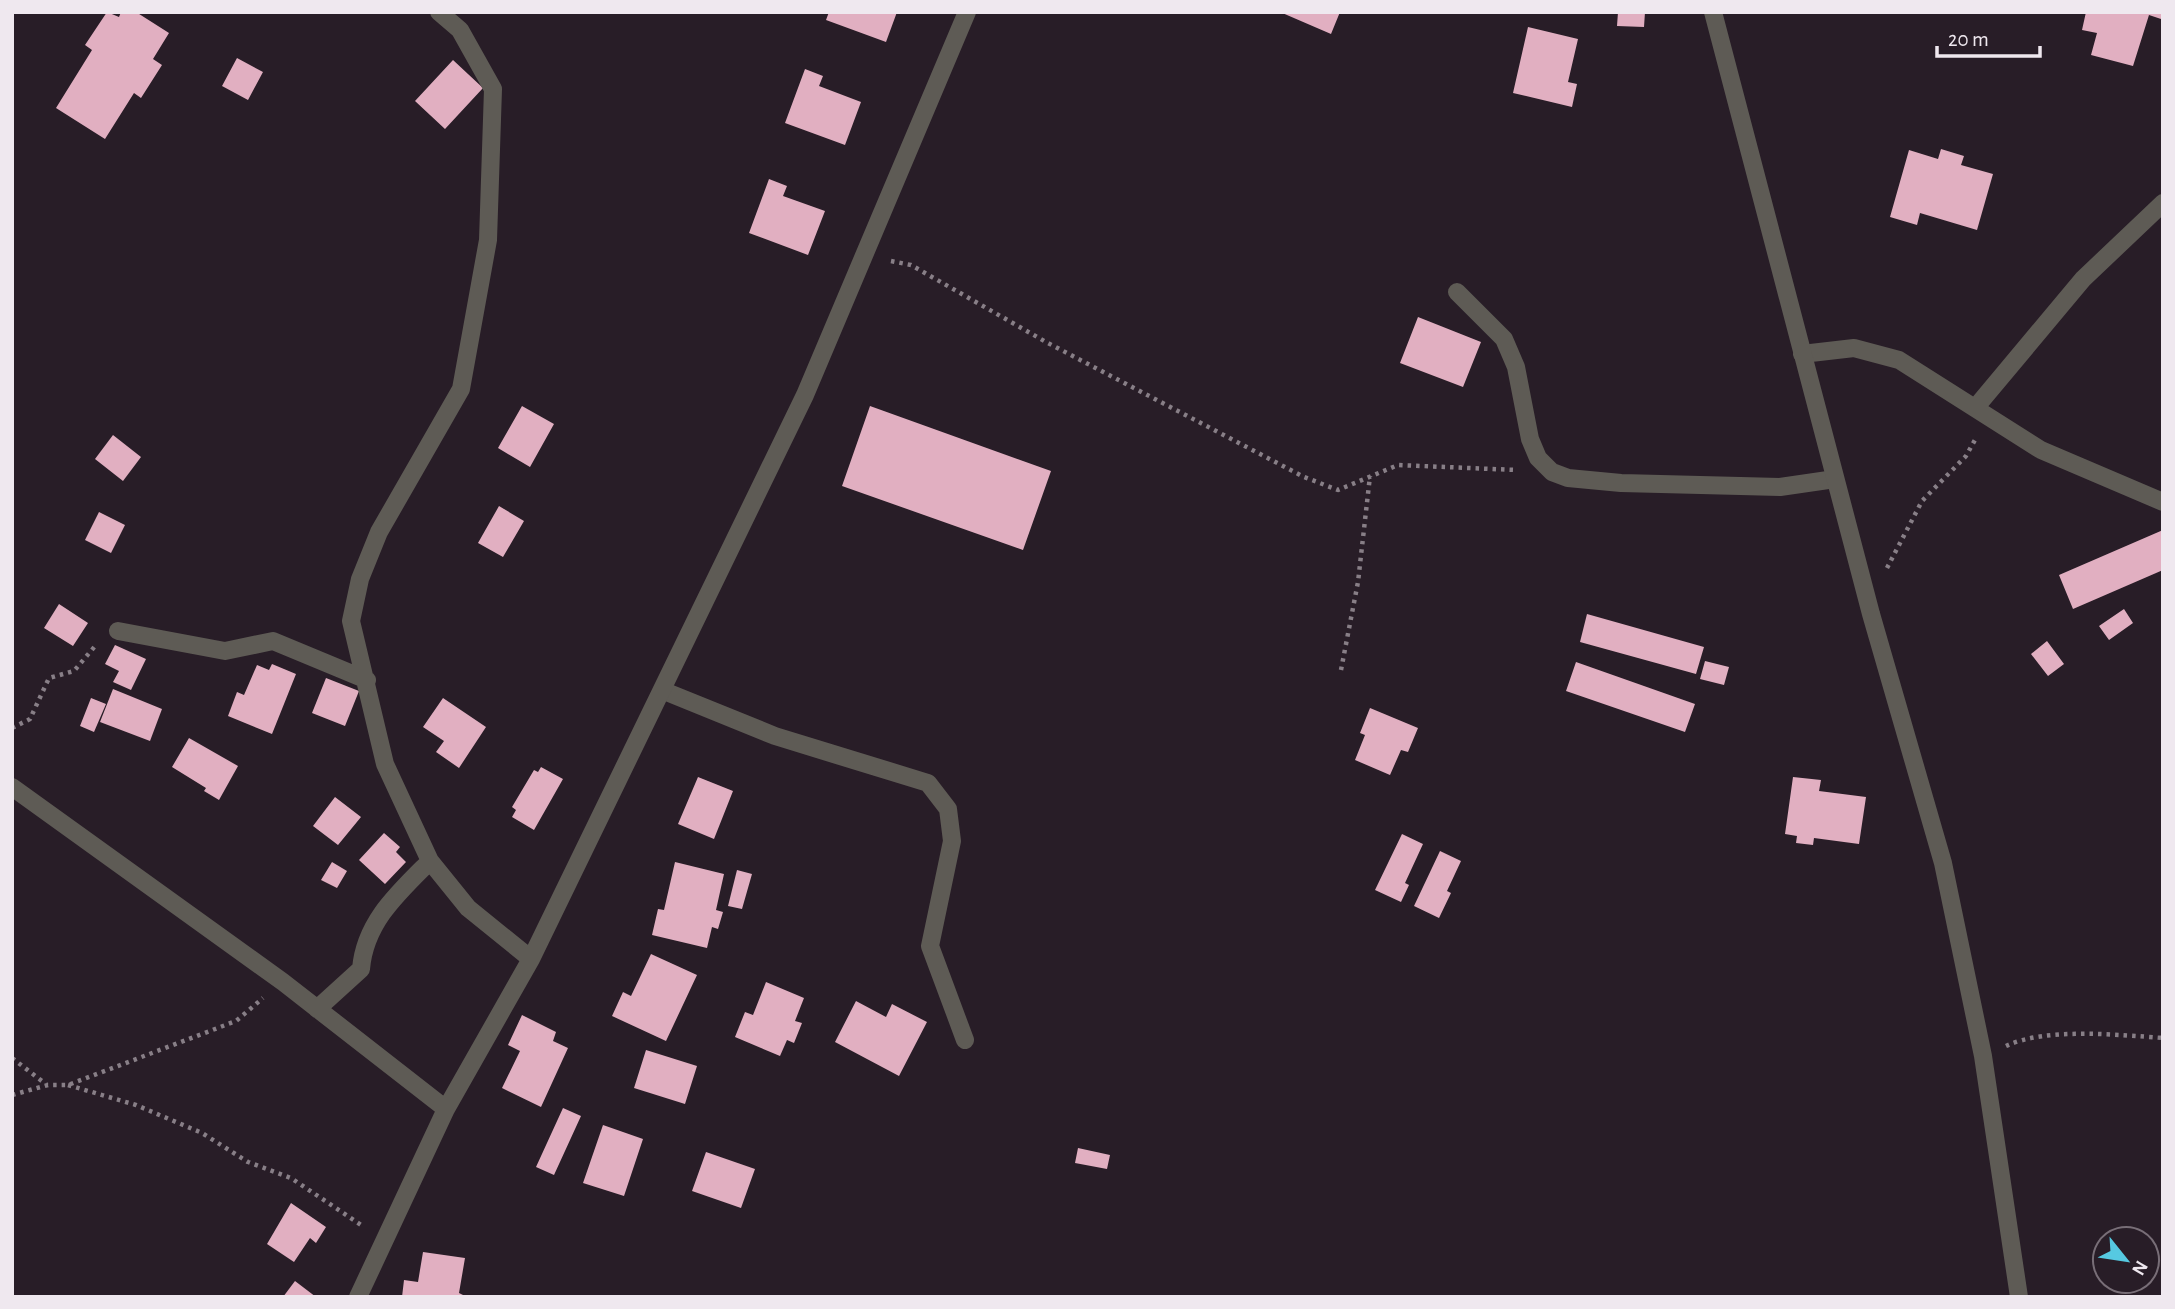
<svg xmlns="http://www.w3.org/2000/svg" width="2175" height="1309" viewBox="0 0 2175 1309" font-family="'Alegreya Sans',sans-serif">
  <rect width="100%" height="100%" fill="#281d27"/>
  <path fill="#e1afc1" d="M107 12 119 17 121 12H136L169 33 153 59 162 65 141 98 134 93 105 139 56 108 92 50 85 45Z
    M829 12H897L886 42 826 20Z
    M1280 12H1340L1331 34Z
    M1618 12H1645L1644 27 1617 26Z
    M2086 12H2163V13L2161 19 2149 15 2133 66 2091 55 2097 33 2082 30Z
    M1528 27 1578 39 1568 82 1577 84 1572 107 1513 93Z
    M237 58 263 72 248 100 222 86Z
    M453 60 483 88 445 129 415 101Z
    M805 69 823 76 819 86 861 102 845 145 785 123Z
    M1941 149 1964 156 1961 165 1993 174 1977 230 1920 213 1917 225 1890 217 1909 150 1938 159Z
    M769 179 787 186 783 196 825 211 808 255 749 233Z
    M1418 317 1481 342 1463 387 1400 363Z
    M522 406 554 424 530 467 498 448Z
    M870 406 1051 471 1023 550 842 486Z
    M113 435 141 457 123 481 95 459Z
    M499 506 524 521 503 557 478 543Z
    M99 512 125 525 111 553 85 540Z
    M2163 530V570L2073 609 2059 575Z
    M59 604 88 623 73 646 44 628Z
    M2124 609 2133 623 2109 640 2099 626Z
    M1587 614 1704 647 1696 674 1580 642Z
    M2047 641 2064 664 2048 676 2031 654Z
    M115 645 146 659 131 690 113 682 119 671 105 664Z
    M1705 661 1729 667 1724 685 1700 679Z
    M1576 662 1695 704 1685 732 1566 691Z
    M272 664 296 674 272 734 228 716 237 692 244 695 257 665 269 670Z
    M326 678 359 691 345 726 312 713Z
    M113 689 162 709 150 741 100 722Z
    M91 698 106 704 94 732 80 726Z
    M443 698 486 727 459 768 436 752 444 741 423 727Z
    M1370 708 1418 728 1408 752 1401 750 1390 775 1355 760 1365 735 1360 733Z
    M189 738 238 766 219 800 204 791 206 788 172 767Z
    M541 767 563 779 534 830 512 817 516 810 512 807 534 770 538 772Z
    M698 777 733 791 714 839 678 824Z
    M1793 777 1821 780 1819 791 1866 797 1859 844 1814 838 1813 845 1796 843 1797 836 1785 834Z
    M335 797 361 817 338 845 313 826Z
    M384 833 400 847 396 852 406 862 385 884 359 860Z
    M1402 834 1423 844 1405 883 1409 885 1401 902 1375 890Z
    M1440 851 1461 861 1447 891 1451 893 1439 918 1414 906Z
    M332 862 347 871 337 888 321 880Z
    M675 862 724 874 716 910 723 912 718 929 712 927 707 948 652 935 658 909 664 910Z
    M737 870 752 874 742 909 728 906Z
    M651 954 697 975 666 1041 612 1016 623 992 631 996Z
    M766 982 804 998 795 1021 802 1023 794 1043 787 1040 780 1056 735 1037 745 1012 753 1015Z
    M856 1001 886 1017 892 1004 927 1022 899 1076 835 1042Z
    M522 1015 556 1032 553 1041 568 1048 541 1107 502 1088 520 1051 508 1045Z
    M646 1050 697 1066 685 1104 634 1088Z
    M563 1108 581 1116 554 1175 536 1167Z
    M603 1125 643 1139 624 1196 583 1183Z
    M1078 1148 1110 1155 1107 1169 1075 1163Z
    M706 1152 755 1169 741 1208 692 1191Z
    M291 1203 326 1227 316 1243 310 1238 294 1262 267 1244Z
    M423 1252 465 1258 459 1293 467 1297H402L404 1280 418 1282Z
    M295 1281 316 1297H283Z"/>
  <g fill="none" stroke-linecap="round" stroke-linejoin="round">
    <path stroke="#887f87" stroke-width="4.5" stroke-dasharray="3.5 5" stroke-linecap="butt" d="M891 261 911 265 1046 342 1304 477 1338 490 1398 465 1516 470
      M1887 568 1922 501 1966 456 1976 438
      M1341 670 1358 582 1370 476
      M12 728 30 719 49 678 74 671 96 645
      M2006 1046C2046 1027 2119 1035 2163 1038
      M12 1058 47 1085
      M68 1085 136 1105 202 1133 248 1162 291 1178 364 1227
      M12 1095 48 1085H68L236 1021 263 998"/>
    <path stroke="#5e5b55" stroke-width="18" d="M1457 292 1504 339 1516 367 1530 439 1538 458 1552 472 1568 478 1621 483 1780 487 1835 479
      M664 691 775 736 928 783 948 809 952 841 930 946 965 1040"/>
    <path stroke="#5e5b55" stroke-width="18" d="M439 12 460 30 493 89 488 240 461 389 379 532 360 579 351 621 385 764 430 861 468 908 531 959
      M1802 354 1854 348 1899 360 2041 450 2163 502
      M1976 407 2083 279 2163 203
      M118 631 225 651 273 641 367 680
      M12 787 283 982 446 1109
      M317 1009 361 969C365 922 398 893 430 861
      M358 1297 446 1109 531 959 805 395 967 12"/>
    <path stroke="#5e5b55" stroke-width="18" d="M1713 12 1871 614 1943 863 1983 1056 2019 1297"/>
  </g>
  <rect width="2175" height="1309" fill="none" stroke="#efe8ef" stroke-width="28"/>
  <g transform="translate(2126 1260) rotate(120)"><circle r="33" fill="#281d27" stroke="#786e77" stroke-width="2"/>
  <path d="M0-5L12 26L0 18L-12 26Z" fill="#56c9e1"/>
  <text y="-10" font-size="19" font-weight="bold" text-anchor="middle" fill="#efe8ef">N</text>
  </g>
  <path d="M1937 46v10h103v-10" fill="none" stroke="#efe8ef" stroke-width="3.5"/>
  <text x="1948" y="46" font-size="21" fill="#efe8ef" stroke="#281d27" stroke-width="5" paint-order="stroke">20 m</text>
</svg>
